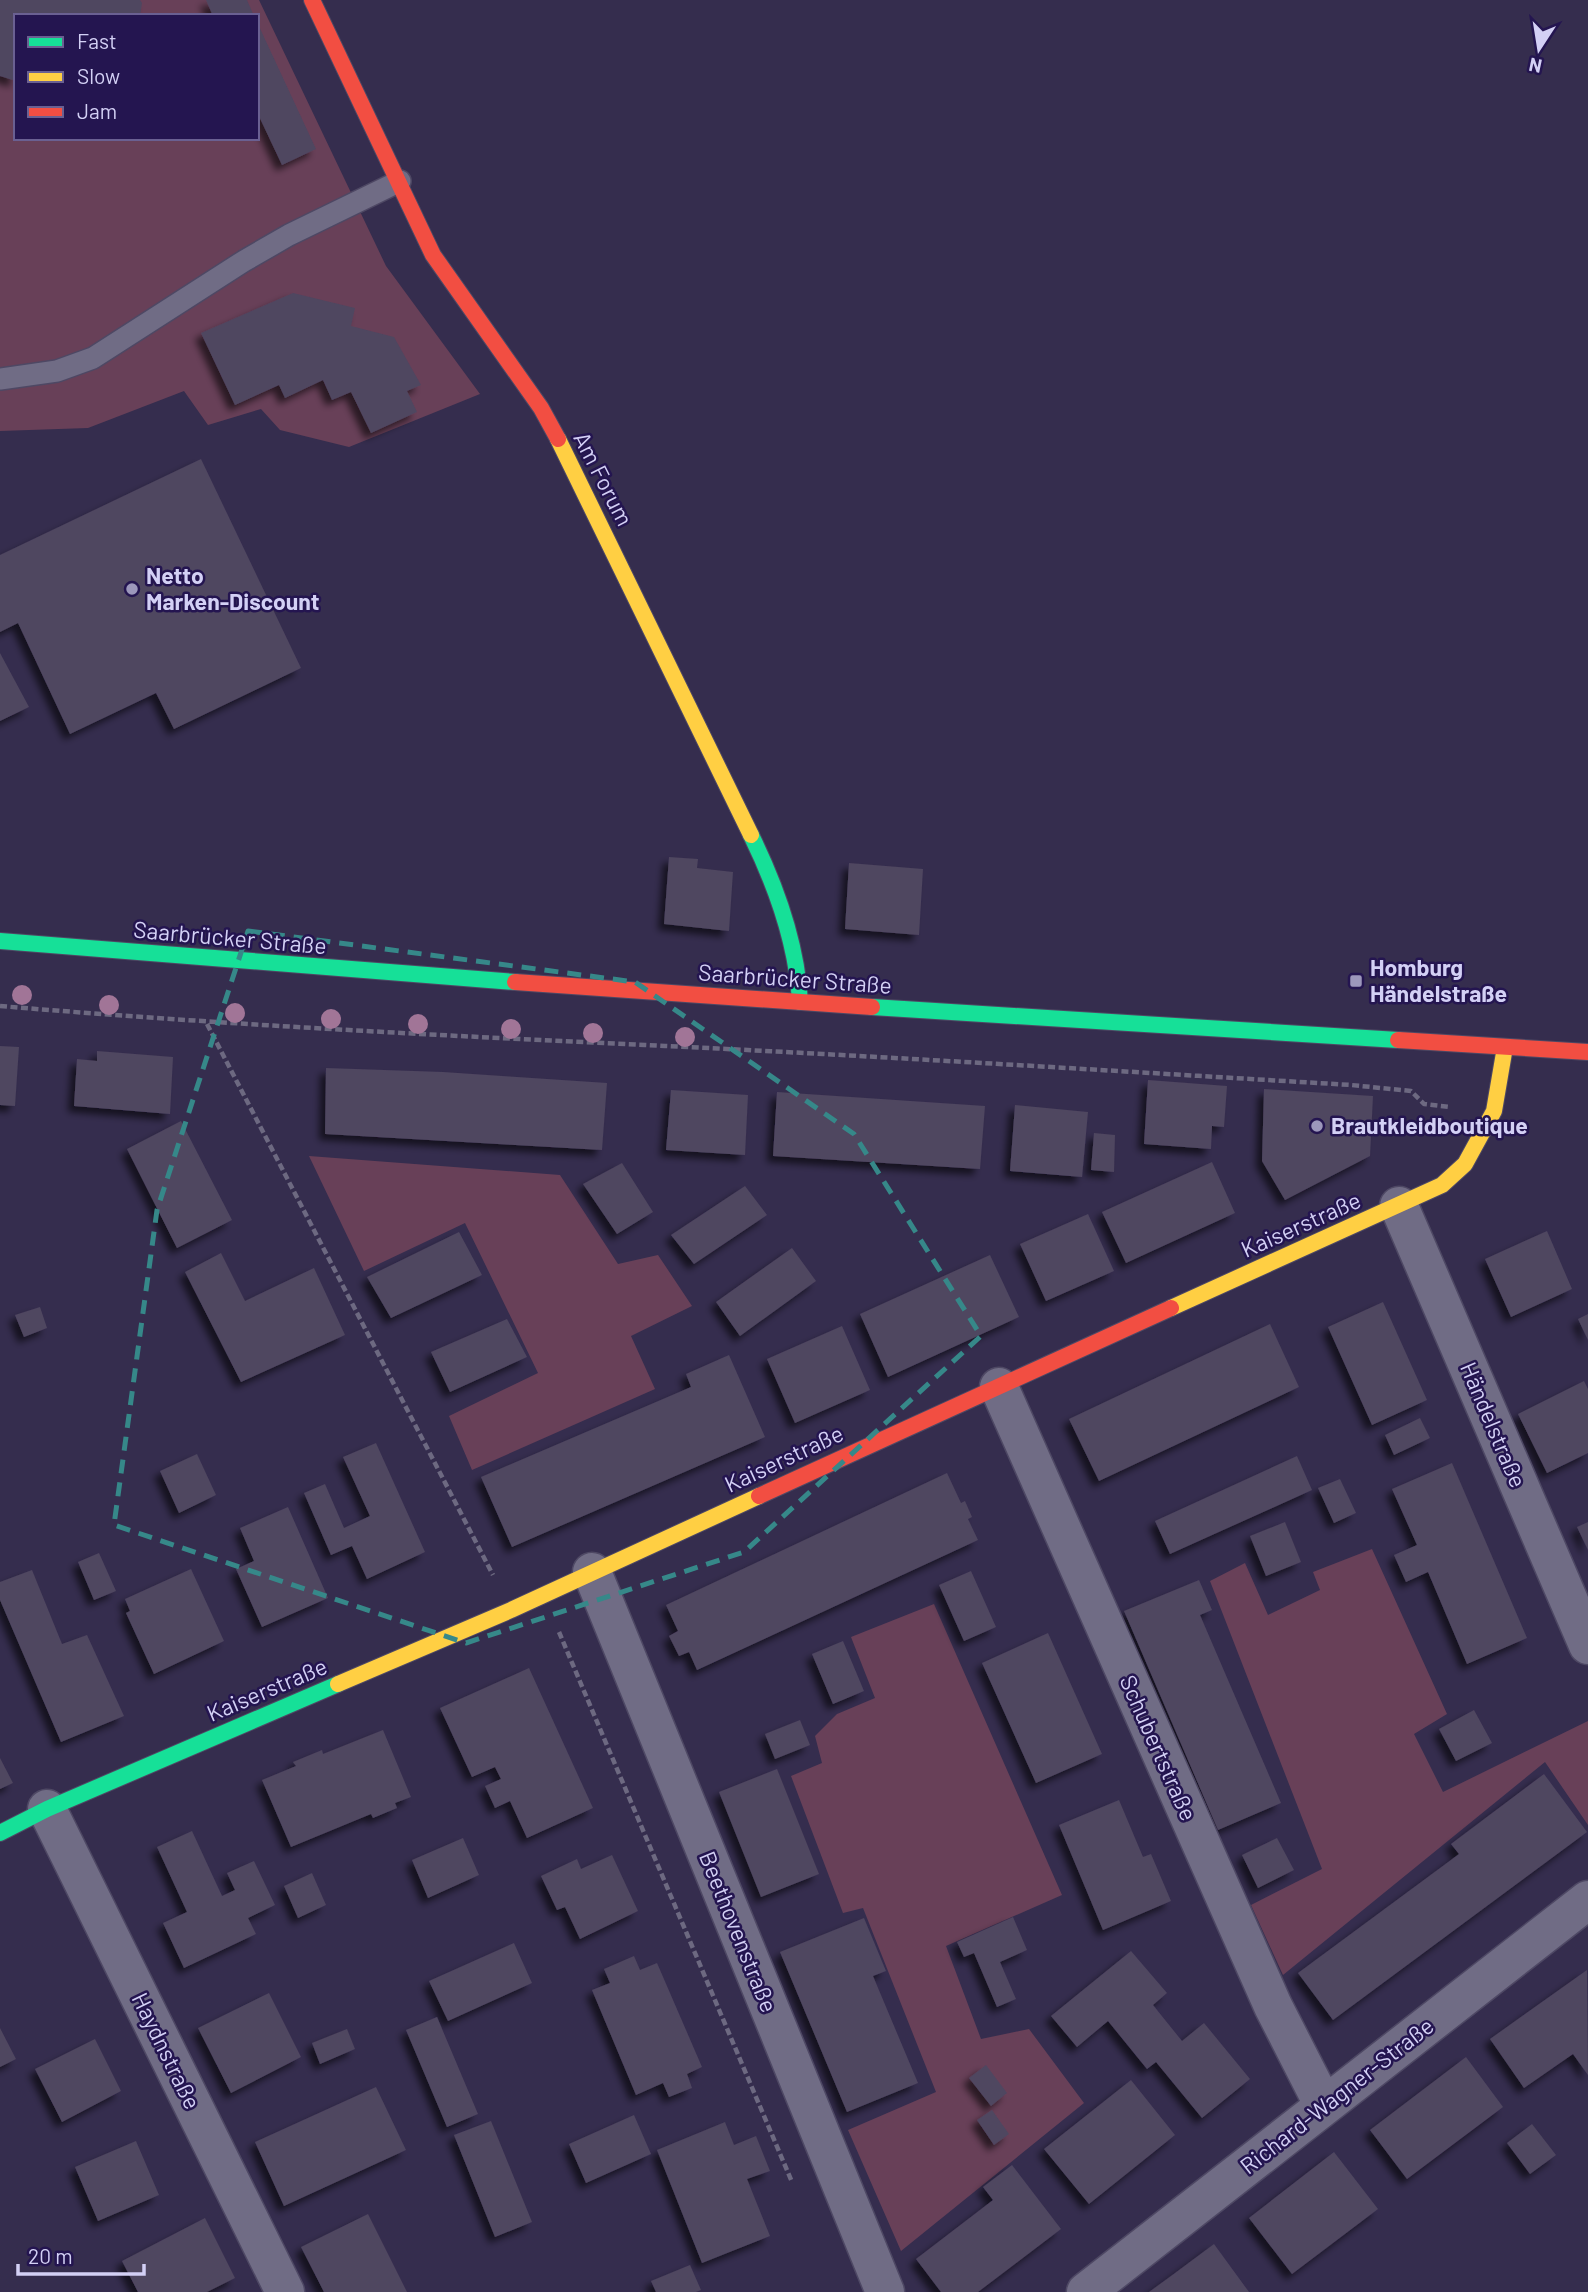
<svg xmlns="http://www.w3.org/2000/svg" width="1588" height="2292" viewBox="0 0 1588 2292" font-family="Barlow,sans-serif">
  <defs>
    <filter id="shadow"><feDropShadow dx="-6" dy="6" stdDeviation="3.5" flood-color="#0009"/></filter>
  </defs>
  <rect width="100%" height="100%" fill="#352d4e"/>
  <path fill="#684058" fill-rule="evenodd" d="M0 0H259L386 266 480 394 349 447 280 430 261 409 208 425 184 391 88 428 0 431ZM16 16H257V138H16Z
    M309 1156 560 1175 618 1264 658 1255 692 1306 631 1336 655 1389 472 1470 449 1416 538 1373 465 1223 364 1271Z
    M1372 1549 1447 1714 1414 1734 1443 1792 1588 1721V1825L1545 1762 1283 1975 1251 1905 1322 1869 1210 1581 1245 1563 1268 1615 1320 1590 1313 1572Z
    M934 1604 1062 1895 946 1946 981 2039 1029 2029 1084 2103 901 2251 848 2130 936 2092 863 1908 843 1913 791 1776 822 1763 815 1736 837 1714 875 1698 851 1637Z"/>
  <path fill="#4f4660" filter="url(#shadow)" d="M0 0H140L142 3 140 16H16V81L0 76Z
    M206 0H247L254 16H213Z
    M257 22 316 149 282 165 257 112Z
    M293 293 355 308 351 326 394 337 421 385 407 391 417 412 371 433 351 392 332 400 323 380 285 398 279 385 235 405 201 333Z
    M201 459 301 668 174 729 156 693 70 734 18 623 0 632V555Z
    M0 653 29 707 0 721Z
    M669 857 698 859 697 868 733 872 729 931 664 924Z
    M849 863 923 869 919 935 845 929Z
    M0 1046 19 1047 15 1106 0 1105Z
    M97 1051 173 1057 170 1114 74 1106 77 1059 97 1061Z
    M326 1068 443 1072 607 1083 602 1150 325 1134Z
    M1148 1080 1227 1086 1224 1127 1212 1126 1211 1149 1144 1144Z
    M1264 1089 1373 1096 1370 1156 1285 1200 1262 1161Z
    M671 1090 748 1095 745 1155 666 1150Z
    M777 1092 985 1106 980 1169 773 1156Z
    M1015 1105 1088 1112 1082 1177 1010 1171Z
    M181 1121 232 1220 177 1248 127 1149Z
    M1094 1133 1115 1135 1114 1172 1091 1170Z
    M1212 1162 1235 1213 1126 1263 1102 1212Z
    M622 1163 653 1212 617 1234 583 1184Z
    M745 1186 767 1215 694 1264 671 1235Z
    M1088 1214 1114 1271 1046 1301 1020 1244Z
    M1547 1231 1572 1289 1511 1317 1485 1259Z
    M459 1232 482 1275 391 1318 367 1277Z
    M792 1248 816 1281 740 1336 716 1302Z
    M221 1253 245 1301 314 1268 345 1335 241 1382 185 1272Z
    M990 1255 1019 1317 888 1377 860 1314Z
    M1383 1302 1427 1400 1372 1425 1328 1327Z
    M40 1307 47 1328 24 1337 15 1315Z
    M1588 1314V1340L1578 1319Z
    M507 1319 527 1357 450 1392 431 1352Z
    M1270 1324 1299 1387 1099 1481 1069 1419Z
    M842 1326 870 1390 795 1423 767 1359Z
    M729 1355 765 1437 512 1547 481 1477 691 1387 686 1374Z
    M1584 1381 1588 1389V1453L1547 1473 1518 1414Z
    M1420 1418 1430 1438 1394 1455 1385 1435Z
    M376 1443 425 1552 367 1579 352 1546 331 1555 304 1493 325 1484 344 1528 370 1516 343 1457Z
    M197 1454 216 1495 179 1513 160 1471Z
    M1297 1456 1312 1490 1170 1554 1155 1521Z
    M1452 1463 1527 1638 1467 1664 1428 1572 1406 1582 1394 1555 1417 1545 1392 1489Z
    M947 1473 961 1503 965 1501 972 1517 968 1519 978 1540 697 1670 689 1652 679 1656 669 1636 678 1631 666 1605Z
    M1340 1479 1356 1513 1334 1523 1318 1488Z
    M288 1507 328 1598 262 1627 236 1569 254 1561 240 1528Z
    M1285 1522 1301 1562 1266 1576 1250 1536Z
    M1588 1522V1550L1577 1527Z
    M99 1553 116 1591 94 1600 78 1562Z
    M191 1569 224 1641 154 1674 126 1613 130 1611 125 1599Z
    M32 1570 62 1644 87 1635 124 1716 61 1742 0 1600V1582Z
    M971 1571 996 1627 964 1641 939 1585Z
    M1199 1580 1212 1610 1200 1615 1281 1803 1218 1830 1124 1611Z
    M1048 1633 1102 1754 1036 1783 982 1663Z
    M843 1641 864 1691 833 1704 812 1654Z
    M529 1668 593 1808 527 1838 510 1801 495 1808 485 1786 501 1779 495 1767 472 1777 440 1708Z
    M1474 1710 1492 1743 1456 1761 1439 1729Z
    M800 1720 810 1745 775 1759 765 1734Z
    M383 1730 411 1797 395 1803 397 1808 373 1818 371 1814 291 1847 262 1780 296 1766 293 1762 322 1750 323 1754Z
    M0 1758 13 1783 0 1789Z
    M777 1769 819 1874 761 1897 719 1792Z
    M1544 1774 1587 1832 1333 2020 1298 1973 1459 1854 1451 1844Z
    M1119 1800 1143 1857 1151 1854 1171 1901 1103 1930 1059 1825Z
    M192 1831 222 1896 235 1890 227 1873 254 1861 275 1905 248 1918 256 1934 184 1968 163 1923 187 1912 157 1847Z
    M463 1838 479 1875 428 1898 412 1860Z
    M1277 1838 1294 1870 1258 1888 1242 1855Z
    M612 1855 638 1911 580 1939 565 1907 557 1910 541 1876 577 1859 581 1869Z
    M312 1873 326 1905 298 1918 284 1886Z
    M1013 1917 1027 1950 1000 1962 1016 1999 997 2007 974 1953 964 1957 957 1942Z
    M864 1918 886 1971 873 1976 918 2083 847 2112 780 1952Z
    M514 1943 532 1983 448 2021 429 1981Z
    M1131 1951 1167 1993 1153 2005 1182 2041 1204 2023 1250 2079 1202 2118 1156 2062 1147 2069 1108 2021 1077 2047 1051 2016Z
    M634 1956 640 1970 657 1963 702 2067 687 2074 692 2088 669 2097 663 2083 636 2095 592 1990 610 1983 604 1969Z
    M1587 1970 1588 2075 1573 2054 1524 2088 1490 2039Z
    M269 1993 301 2057 231 2093 198 2028Z
    M437 2017 478 2114 447 2127 406 2030Z
    M0 2028 16 2059 0 2067Z
    M347 2029 355 2049 320 2064 312 2043Z
    M95 2039 121 2091 62 2122 35 2069Z
    M1466 2057 1503 2107 1407 2179 1370 2130Z
    M986 2065 1007 2093 991 2106 969 2078Z
    M1131 2080 1175 2135 1089 2204 1044 2149Z
    M376 2087 406 2150 284 2206 255 2142Z
    M992 2110 1009 2134 994 2145 977 2120Z
    M634 2115 651 2154 586 2183 569 2144Z
    M491 2121 532 2222 495 2237 454 2135Z
    M725 2122 734 2145 756 2136 770 2171 747 2179 770 2236 702 2263 657 2150Z
    M1532 2124 1556 2155 1530 2174 1507 2143Z
    M136 2141 159 2195 98 2221 75 2167Z
    M1334 2152 1378 2209 1292 2274 1249 2218Z
    M1012 2165 1061 2229 978 2292H941L916 2259 993 2200 983 2187Z
    M368 2214 407 2292H324L301 2247Z
    M205 2218 235 2278 207 2292H138L122 2261Z
    M1214 2244 1249 2292H1149L1171 2276Z
    M690 2265 701 2290 696 2292H656L651 2281Z"/>
  <g fill="none" stroke-linecap="round" stroke-linejoin="round">
    <defs>
      <path id="lane" d="M0 379 57 371 93 358 244 261 289 235 400 181"/>
      <path id="street" d="M1399 1206 1588 1645
        M999 1387 1273 2006 1324 2106
        M592 1572 885 2292
        M47 1809 285 2292
        M1086 2292 1588 1900"/>
      <path id="fast" d="M751 835C777 888 797 944 800 1002
        M0 941 515 982
        M872 1007 1398 1040
        M0 1833 47 1809 338 1684"/>
      <path id="slow" d="M558 439 751 835
        M1171 1308 1442 1185 1465 1164 1494 1111 1505 1047
        M338 1684 511 1610 759 1496"/>
      <path id="jam" d="M312 0 433 255 541 408 558 439
        M515 982 872 1007
        M1398 1040 1588 1052
        M759 1496 1171 1308"/>
    </defs>
    <use href="#lane" stroke="#4e4864" stroke-width="24"/>
    <use href="#street" stroke="#4e4864" stroke-width="41"/>
    <use href="#fast" stroke="#4e4864" stroke-width="18"/>
    <use href="#slow" stroke="#4e4864" stroke-width="18"/>
    <use href="#jam" stroke="#4e4864" stroke-width="18"/>
    <path stroke="#6d6981" stroke-width="4.5" stroke-dasharray="7 3.5" stroke-linecap="butt" d="M0 1006C215 1024 429 1035 645 1045 880 1056 1115 1071 1351 1085L1411 1091 1424 1104 1450 1107
      M207 1024 493 1575
      M559 1632 792 2182"/>
    <use href="#lane" stroke="#706c85" stroke-width="21"/>
    <use href="#street" stroke="#706c85" stroke-width="38"/>
    <use href="#fast" stroke="#16e098" stroke-width="16"/>
    <use href="#slow" stroke="#ffcf43" stroke-width="16"/>
    <use href="#jam" stroke="#f24e42" stroke-width="16"/>
  </g>
  <g fill="#a17597">
    <circle cx="22" cy="995" r="10"/>
    <circle cx="109" cy="1005" r="10"/>
    <circle cx="235" cy="1013" r="10"/>
    <circle cx="331" cy="1019" r="10"/>
    <circle cx="418" cy="1024" r="10"/>
    <circle cx="511" cy="1029" r="10"/>
    <circle cx="593" cy="1033" r="10"/>
    <circle cx="685" cy="1037" r="10"/>
  </g>
  <path fill="none" stroke="#368889" stroke-width="5" stroke-dasharray="14 9" stroke-linejoin="round" d="M248 931 635 982 854 1134 981 1336 744 1552 466 1643 114 1525 157 1210Z"/>
  <g fill="#9c97bb" stroke="#241550" stroke-width="2.5">
    <circle cx="132" cy="589" r="7"/>
    <rect x="1349" y="974" width="14" height="14" rx="3.5"/>
    <circle cx="1317" cy="1126" r="7"/>
  </g>
  <g text-anchor="middle" stroke-width="5" stroke-linejoin="round" paint-order="stroke">
    <g font-size="23" fill="#d3d0f5" stroke="#241550">
      <text transform="translate(603 479) rotate(63)" y="8">Am Forum</text>
      <text transform="translate(230 938) rotate(5)" y="8">Saarbrücker Straße</text>
      <text transform="translate(795 979) rotate(4)" y="8">Saarbrücker Straße</text>
      <text transform="translate(1301 1225) rotate(-24)" y="8">Kaiserstraße</text>
      <text transform="translate(1493 1425) rotate(67)" y="8">Händelstraße</text>
      <text transform="translate(784 1459) rotate(-25)" y="8">Kaiserstraße</text>
      <text transform="translate(267 1690) rotate(-23)" y="8">Kaiserstraße</text>
      <text transform="translate(1158 1748) rotate(66)" y="8">Schubertstraße</text>
      <text transform="translate(738 1932) rotate(68)" y="8">Beethovenstraße</text>
      <text transform="translate(166 2051) rotate(64)" y="8">Haydnstraße</text>
      <text transform="translate(1337 2096) rotate(-38)" y="8">Richard-Wagner-Straße</text>
    </g>
    <g font-size="23" font-weight="bold" fill="#d3d0f5" stroke="#241550" text-anchor="start">
      <text x="146" y="584">Netto<tspan x="146" dy="26">Marken-Discount</tspan></text>
      <text x="1370" y="976">Homburg<tspan x="1370" dy="26">Händelstraße</tspan></text>
      <text x="1331" y="1134">Brautkleidboutique</text>
    </g>
  </g>
  <rect x="14" y="14" width="245" height="126" fill="#241550" stroke="#6a6092" stroke-width="2"/>
  <rect x="28" y="37" width="35" height="10" fill="#16e098" stroke="#6a6092" stroke-width="2"/>
  <text x="77" y="49" font-size="21" fill="#d3d0f5">Fast</text>
  <rect x="28" y="72" width="35" height="10" fill="#ffcf43" stroke="#6a6092" stroke-width="2"/>
  <text x="77" y="84" font-size="21" fill="#d3d0f5">Slow</text>
  <rect x="28" y="107" width="35" height="10" fill="#f24e42" stroke="#6a6092" stroke-width="2"/>
  <text x="77" y="119" font-size="21" fill="#d3d0f5">Jam</text>
  <g transform="translate(1539 49) rotate(192)" stroke="#241550" stroke-width="5" paint-order="stroke">
  <path d="M0-5L12 26L0 18L-12 26Z" fill="#d3d0f5"/>
  <text y="-10" font-size="19" font-weight="bold" text-anchor="middle" fill="#d3d0f5">N</text>
  </g>
  <path d="M18 2264v10h126v-10" fill="none" stroke="#d3d0f5" stroke-width="3.5"/>
  <text x="28" y="2264" font-size="21" fill="#d3d0f5" stroke="#241550" stroke-width="5" paint-order="stroke">20 m</text>
</svg>
